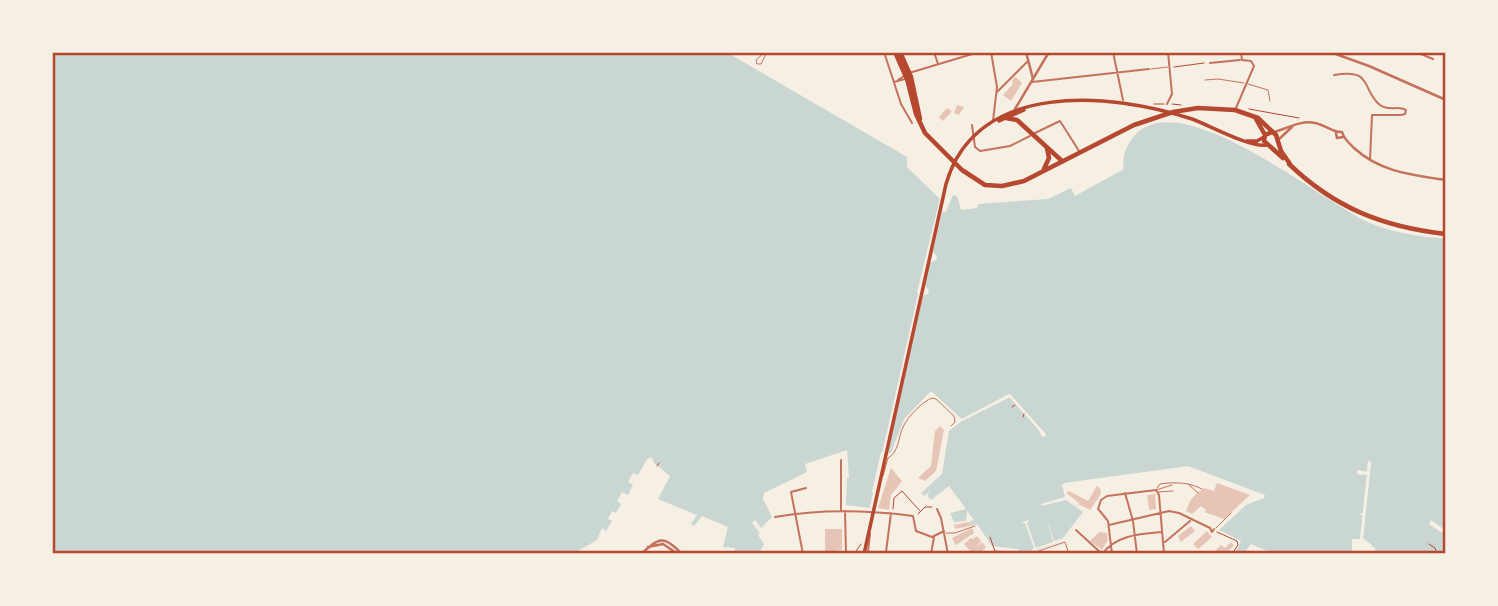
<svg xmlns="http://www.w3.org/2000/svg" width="1498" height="606" viewBox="0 0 1498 606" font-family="Commissioner,sans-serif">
  <rect width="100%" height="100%" fill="#f6efe4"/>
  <path fill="#c9d6d2" d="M52 53H728L907 157V167L942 201 940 211 946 212 953 195 957 196 961 210 977 208 978 204 1048 199 1071 188 1075 196 1124 169C1121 158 1127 144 1135 135 1182 84 1322 202 1368 222 1392 233 1419 236 1445 239V530L1431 520 1429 524 1445 535V553H1376L1375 548 1363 538 1370 471 1371 462H1368L1367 472 1358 470 1357 474 1367 475 1360 539H1352V553H1272L1251 544 1244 553H1236L1241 541 1219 530 1246 505 1264 498 1265 495 1188 466 1064 483 1062 485 1065 497 1086 512 1064 541 1029 553H1019L1018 549 992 546 977 524 970 526 969 522 974 520 967 511 966 521 954 522 950 513 966 509 949 486 931 500 927 496 930 491 924 496 921 493 942 474 949 431 962 421 1009 397 1040 431 1042 436H1044L1041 429 1010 394 962 419 931 391 904 419 891 453 881 452 872 492 877 494 870 508 846 505 847 478H849L847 450 805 464 807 472 764 493 763 499 772 517 761 528 755 520 752 523 760 533 758 535 764 544 759 553H735V548L723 547 728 527 702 516 694 526 691 524 697 515 658 499 670 476 654 463 652 457 647 459 638 475 633 473 628 482 633 485 628 495 622 492 617 501 621 504 616 513 612 511 608 519 612 521 606 531 602 528 597 540 574 553H53Z"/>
  <path fill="#f6efe4" d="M941 194 945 198 933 252 937 256 936 260 930 263 925 286 929 290 928 294 923 296 886 457 884 456 874 511H869L918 294 917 292Z
    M1009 394 1046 434V436L1042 437 1038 429 1016 404 1014 405 1015 403 1010 397 962 421V419Z
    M1368 461 1371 462 1370 471 1363 538 1360 539 1363 516 1359 514 1363 513 1367 475 1357 474V470L1367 472Z
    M1065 497 1086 512 1064 541 1029 552 1034 548 1025 523H1021L1030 519 1027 523 1036 548 1053 542 1046 516 1054 541 1063 538 1083 512 1066 500 1041 506V504Z"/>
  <path fill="#e6c5b7" d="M1016 77 1022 83 1011 101 1003 95 1013 84 1012 80Z
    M957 105 964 107 959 115 954 113Z
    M947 108 952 111 943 121 939 117Z
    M940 426 944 430 936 471 925 481 918 478 931 466 935 431Z
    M891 468 902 481 891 495 889 510 878 508Z
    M1217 483 1250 495 1224 519 1204 512 1206 510 1201 506 1192 514 1186 511 1190 501 1196 494 1204 488 1214 491Z
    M1097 486 1100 488 1101 494 1090 510 1078 504 1079 503 1066 493 1069 491 1088 501Z
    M1155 494 1156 509 1149 510 1147 495Z
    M969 522 970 526 955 529 954 525Z
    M1191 526 1195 531 1181 542 1178 536Z
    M972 528 974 533 956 545 952 538Z
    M825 529H842V550L827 552 825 550Z
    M1207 531 1212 537 1198 549 1193 544Z
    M1099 532 1107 533 1108 540 1102 550 1090 541Z
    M977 536 981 541 976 547 982 542 986 547 979 554H973L964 544 971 538 973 539Z
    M1231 542 1234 545 1226 554H1212L1221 545 1225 548Z
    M996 550 1011 552V554H987Z"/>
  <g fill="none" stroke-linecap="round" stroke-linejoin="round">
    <path stroke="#b5482f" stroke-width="1" d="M1174 67 1204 63
      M1154 104H1164
      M1172 104 1181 105
      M1249 109 1299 118
      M1012 407 1015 405
      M1023 417 1024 414
      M657 466 659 463
      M893 509 894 498 902 491 920 511
      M918 514 925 507H932
      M1217 532 1237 541 1238 545 1232 554
      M990 537 996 554
      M1429 544 1435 548 1437 554
      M854 554 861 544"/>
    <path stroke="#c5725c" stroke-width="1" d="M765 52 756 60 757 64H761L767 52
      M1151 69 1168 67
      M1205 80 1218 79 1244 83
      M1248 84 1268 90 1270 101
      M883 476 888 458C899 452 898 438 903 427 908 416 922 402 932 398L936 399 954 416 955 422 951 426
      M1188 484 1198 493
      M1157 488 1160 484C1174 482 1189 482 1202 489
      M1156 490 1172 485
      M1158 492 1173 491
      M1216 528 1231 513
      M946 533H955L975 526
      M1033 553 1065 542 1069 554"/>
    <path stroke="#c5725c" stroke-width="2" d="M884 52 901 104 912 123
      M934 52 938 64
      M991 52 997 87 993 121
      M1113 52 1123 100
      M1416 52 1433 59
      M1210 63 1240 60
      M909 73 979 52
      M1334 75C1374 68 1361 90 1380 105 1389 112 1398 105 1406 110L1405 114 1401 115H1372L1370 160
      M898 80 904 76
      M894 82 905 79
      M1032 82 1149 69
      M997 92 1028 61
      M1167 104 1172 94 1168 52
      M1236 108 1254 66 1251 61 1242 60 1241 52
      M972 125 975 147 980 151 1010 146 1030 136
      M1035 133 1060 121 1079 151
      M841 460V510
      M1125 493 1133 521 1137 554
      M937 509 941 518 948 554
      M1098 509 1101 500 1107 496 1156 490 1159 495 1164 554
      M1099 510 1108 521 1112 554
      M845 511 846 554
      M775 517C821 509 866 510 913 516L916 531 932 537 944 531
      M1109 525 1169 511 1179 513 1210 528 1212 532 1214 529
      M1076 530 1101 553
      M1165 542 1190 521
      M868 552 870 534
      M886 552 891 513
      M803 554 791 492 806 488
      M931 554 934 537
      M1102 554C1117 535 1139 534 1162 532"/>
    <path stroke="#c5725c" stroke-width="2.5" d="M1026 52 1033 79
      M1330 52 1369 66 1446 100
      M1015 109 1049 52
      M1275 132C1287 128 1302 120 1315 123 1326 125 1333 133 1342 132 1344 139 1348 142 1354 148 1380 172 1412 175 1446 180
      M1336 133 1337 138 1343 137
      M1277 141 1292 127
      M648 547 663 544 678 554
      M864 552 893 554
      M641 554C659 538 663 534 682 554"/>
    <path stroke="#b5482f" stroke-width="3.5" d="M999 121 1024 110
      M1247 141H1257L1264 137
      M864 554 946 184C976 80 1111 92 1192 119 1211 126 1250 148 1267 145"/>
    <path stroke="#b5482f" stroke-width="4.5" d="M895 52 907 79 916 114 925 133 962 170 985 185 1002 186 1024 181 1134 125 1173 112 1198 108 1235 110 1258 118 1276 135 1281 151 1290 164
      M900 52 911 77 920 119
      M1006 118 1017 120 1062 161
      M1256 119 1265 135
      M1272 132 1265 135 1264 141 1283 158
      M1289 164C1335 208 1383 227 1446 234
      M1044 169 1049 158 1047 148"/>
  </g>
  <rect width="1498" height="606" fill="none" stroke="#f6efe4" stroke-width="108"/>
  <rect x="54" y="54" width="1390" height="498" fill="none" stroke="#b5482f" stroke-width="2.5"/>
</svg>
